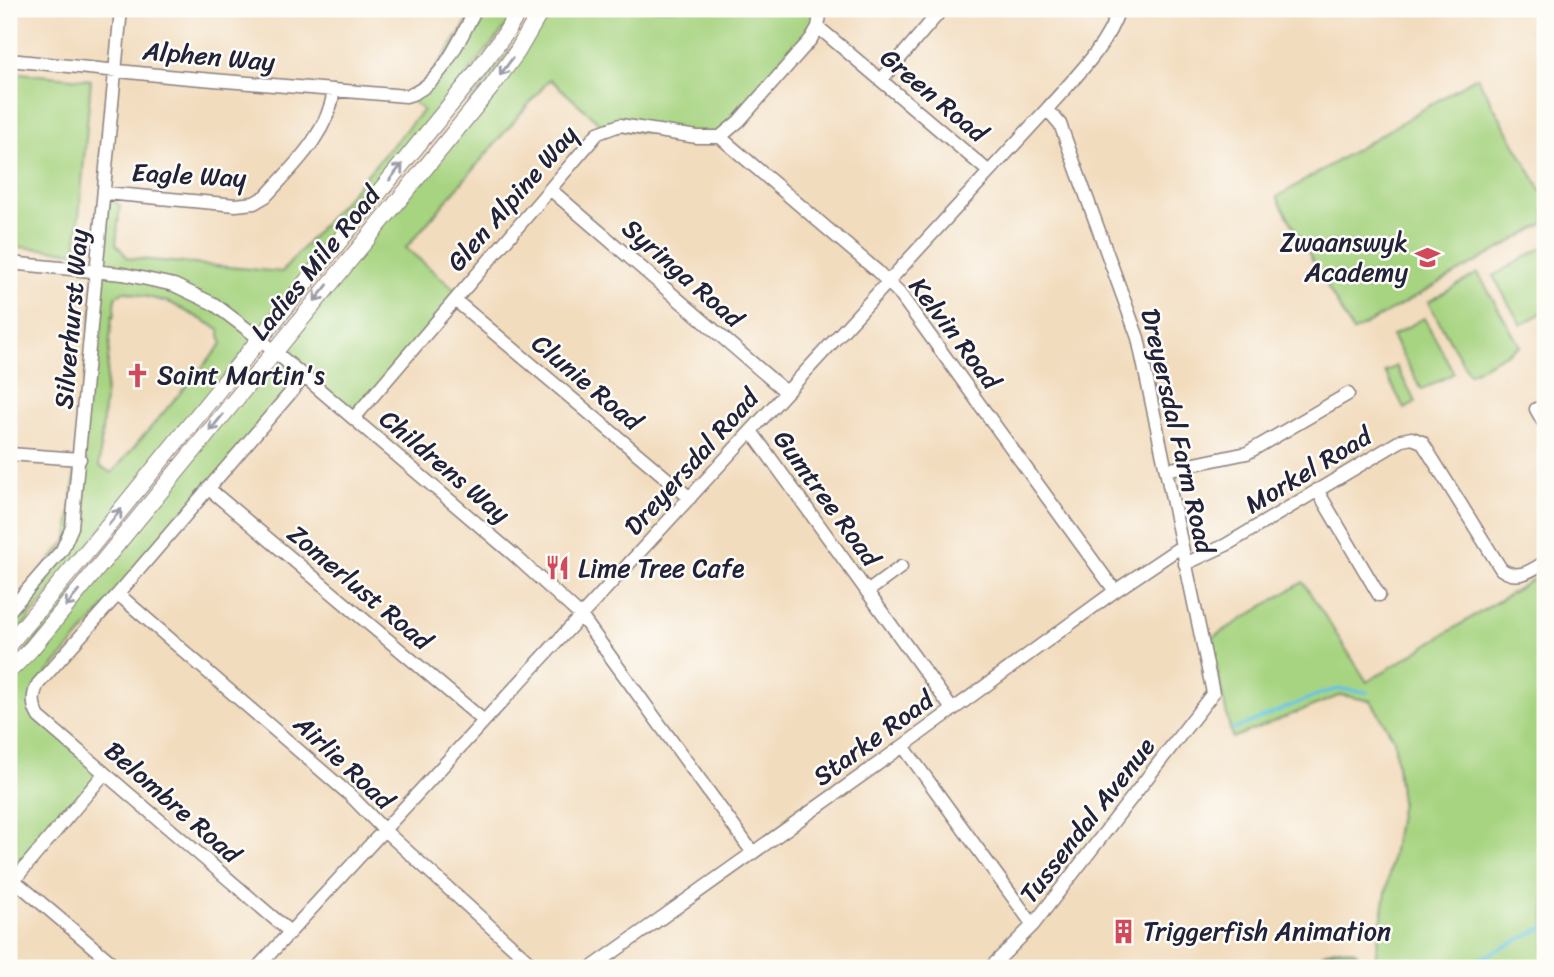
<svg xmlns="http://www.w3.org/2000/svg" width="1554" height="977" viewBox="0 0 1554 977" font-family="Sriracha,sans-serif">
  <rect width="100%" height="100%" fill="#fdfcf7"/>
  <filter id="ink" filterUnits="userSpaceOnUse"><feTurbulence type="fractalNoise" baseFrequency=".0143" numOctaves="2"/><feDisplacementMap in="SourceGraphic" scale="14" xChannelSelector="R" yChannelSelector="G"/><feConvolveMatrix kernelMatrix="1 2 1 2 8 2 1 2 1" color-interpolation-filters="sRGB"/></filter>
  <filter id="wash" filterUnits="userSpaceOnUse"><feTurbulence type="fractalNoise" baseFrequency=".00686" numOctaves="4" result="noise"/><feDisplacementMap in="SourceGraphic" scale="28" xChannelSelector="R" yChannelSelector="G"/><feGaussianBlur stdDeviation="1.57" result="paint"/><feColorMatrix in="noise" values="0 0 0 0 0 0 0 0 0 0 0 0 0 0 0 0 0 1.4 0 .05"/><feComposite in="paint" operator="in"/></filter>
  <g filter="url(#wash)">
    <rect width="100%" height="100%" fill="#f2dcbe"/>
    <path fill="#a7d481" stroke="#647b5e" stroke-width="2" fill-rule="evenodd" d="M476 9H520L9 644V611L68 539 105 193 120 206 116 244 128 258 282 272 423 110 406 96 422 89ZM124 291 171 303 219 329 222 344 112 473 99 466 112 316H114L116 296Z
      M542 9H821L818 27 720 137 604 129 595 119 550 79 406 248 460 294 354 418 304 377 38 684 34 709 104 774 9 886V671L364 240Z
      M9 72 91 80 76 252 9 246Z
      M1477 77 1545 197V223L1353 332 1277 197Z
      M1545 246V311L1521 325 1493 276Z
      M1478 273 1520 346 1469 374 1428 302Z
      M1424 318 1454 373 1422 390 1392 336Z
      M1396 366 1416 402 1405 409 1385 372Z
      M1545 572V968H1376L1374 965 1401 802 1394 739 1371 701 1341 695 1232 738 1210 639 1303 582 1367 682Z"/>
    <path fill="#85b66f" stroke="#546c55" stroke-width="2" d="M1339 948 1355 951 1371 968H1317L1316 958 1328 951Z"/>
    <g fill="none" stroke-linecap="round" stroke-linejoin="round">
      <path stroke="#61c3e0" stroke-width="3.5" d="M1232 730 1322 693 1340 689 1367 692
        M1461 968 1545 927"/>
    </g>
  </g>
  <g filter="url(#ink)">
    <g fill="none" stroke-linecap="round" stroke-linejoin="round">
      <defs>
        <path id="minor" d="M818 27 988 171
          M9 60 178 77 406 96C441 87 459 39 476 9
          M882 79 942 9
          M720 137 877 271 899 293 1115 591
          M551 190 786 392
          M105 193 236 205 254 203 266 196C294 165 328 134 334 90
          M9 263 123 274 174 285 214 304 260 339 514 555 581 616 753 853
          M455 300 690 498
          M1536 409 1545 425
          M354 418 598 133 620 125 697 137H720L739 121 811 39 818 27 821 9
          M751 431 952 709
          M9 454 80 459
          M1166 470 1247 453 1348 394
          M208 488 484 721
          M1317 490 1379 595
          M1185 564 1226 545 1402 440 1412 438 1422 442 1501 569C1518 581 1530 571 1545 562
          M867 592 901 567
          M118 594 351 796 385 831 536 968
          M9 611 62 550 72 527 121 9
          M903 746 1033 925
          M14 880 118 968
          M9 886 104 774
          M290 932 39 717C32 705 32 696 38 684L118 594 304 377
          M257 968 1047 109C1074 78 1106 49 1119 9
          M591 968 903 746 1115 591 1182 546
          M990 968 1033 925 1213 693 1138 338 1060 124 1047 109"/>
        <path id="secondary" d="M9 644 89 549 472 78 505 34 520 9
          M9 671 31 649 87 581 493 85 517 52 542 9"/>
      </defs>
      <use href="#minor" stroke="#8a7f7c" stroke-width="15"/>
      <use href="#secondary" stroke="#8a7f7c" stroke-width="18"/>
      <use href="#minor" stroke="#fff" stroke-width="12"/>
      <use href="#secondary" stroke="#fff" stroke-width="16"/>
    </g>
    <defs><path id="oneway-shaft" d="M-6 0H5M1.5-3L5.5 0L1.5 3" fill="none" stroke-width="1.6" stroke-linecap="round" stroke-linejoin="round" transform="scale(1.75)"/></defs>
    <g stroke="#9c9ca7">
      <use href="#oneway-shaft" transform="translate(506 67) rotate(126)"/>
      <use href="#oneway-shaft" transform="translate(396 172) rotate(-51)"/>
      <use href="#oneway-shaft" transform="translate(321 293) rotate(129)"/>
      <use href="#oneway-shaft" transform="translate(216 423) rotate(129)"/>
      <use href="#oneway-shaft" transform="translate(115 517) rotate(-51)"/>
      <use href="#oneway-shaft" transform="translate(72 599) rotate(130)"/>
    </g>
  </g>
  <defs>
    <symbol id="school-bare" viewBox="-9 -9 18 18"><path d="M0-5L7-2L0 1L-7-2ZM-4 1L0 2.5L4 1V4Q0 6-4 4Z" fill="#d1495b" stroke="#fdfcf7" stroke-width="2.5" paint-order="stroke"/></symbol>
    <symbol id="church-bare" viewBox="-9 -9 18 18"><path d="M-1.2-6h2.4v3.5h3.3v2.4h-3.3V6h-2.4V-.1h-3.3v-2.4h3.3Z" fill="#d1495b" stroke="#fdfcf7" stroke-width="2.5" paint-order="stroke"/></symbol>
    <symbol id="restaurant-bare" viewBox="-9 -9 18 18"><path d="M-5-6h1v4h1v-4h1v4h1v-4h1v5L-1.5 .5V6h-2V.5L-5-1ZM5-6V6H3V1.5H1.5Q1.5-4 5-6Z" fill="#d1495b" stroke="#fdfcf7" stroke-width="2.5" paint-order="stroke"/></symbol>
    <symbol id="building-bare" viewBox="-9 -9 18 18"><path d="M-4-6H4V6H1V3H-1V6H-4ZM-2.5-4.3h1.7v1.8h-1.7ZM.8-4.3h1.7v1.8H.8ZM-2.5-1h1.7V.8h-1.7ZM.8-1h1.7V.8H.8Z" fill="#d1495b" stroke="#fdfcf7" stroke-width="2.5" paint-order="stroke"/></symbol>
  </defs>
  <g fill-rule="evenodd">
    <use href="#school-bare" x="1410" y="240" width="35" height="35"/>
    <use href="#church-bare" x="120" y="358" width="35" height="35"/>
    <use href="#restaurant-bare" x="540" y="550" width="35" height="35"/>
    <use href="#building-bare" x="1106" y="914" width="35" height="35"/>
  </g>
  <g text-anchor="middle" stroke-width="5" stroke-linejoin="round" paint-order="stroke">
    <g font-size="26" fill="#22223b" stroke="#fdfcf7">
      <text transform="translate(209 56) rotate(5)" y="9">Alphen Way</text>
      <text transform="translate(934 95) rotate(40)" y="9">Green Road</text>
      <text transform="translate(189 175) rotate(3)" y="9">Eagle Way</text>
      <text transform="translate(512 198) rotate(-49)" y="9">Glen Alpine Way</text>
      <text transform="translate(315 263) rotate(-51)" y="9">Ladies Mile Road</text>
      <text transform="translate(683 273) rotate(41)" y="9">Syringa Road</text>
      <text transform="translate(71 319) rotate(-85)" y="9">Silverhurst Way</text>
      <text transform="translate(955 333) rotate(53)" y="9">Kelvin Road</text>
      <text transform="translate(587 382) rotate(40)" y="9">Clunie Road</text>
      <text transform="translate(1178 431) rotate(77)" y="9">Dreyersdal Farm Road</text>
      <text transform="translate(691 462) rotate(-48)" y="9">Dreyersdal Road</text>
      <text transform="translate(445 466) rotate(40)" y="9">Childrens Way</text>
      <text transform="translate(1308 470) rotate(-31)" y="9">Morkel Road</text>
      <text transform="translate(827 498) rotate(54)" y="9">Gumtree Road</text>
      <text transform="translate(360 587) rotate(40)" y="9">Zomerlust Road</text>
      <text transform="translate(873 738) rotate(-36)" y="9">Starke Road</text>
      <text transform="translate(344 762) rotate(43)" y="9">Airlie Road</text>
      <text transform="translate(173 802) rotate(41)" y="9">Belombre Road</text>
      <text transform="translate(1087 820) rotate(-52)" y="9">Tussendal Avenue</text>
    </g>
    <g font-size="26" fill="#22223b" stroke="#fdfcf7" text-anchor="start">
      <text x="1408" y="251" text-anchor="end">Zwaanswyk<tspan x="1408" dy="30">Academy</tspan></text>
      <text x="157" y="384">Saint Martin's</text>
      <text x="578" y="577">Lime Tree Cafe</text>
      <text x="1143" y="940">Triggerfish Animation</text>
    </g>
  </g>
  <rect width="1554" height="977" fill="none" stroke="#fdfcf7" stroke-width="35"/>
</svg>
